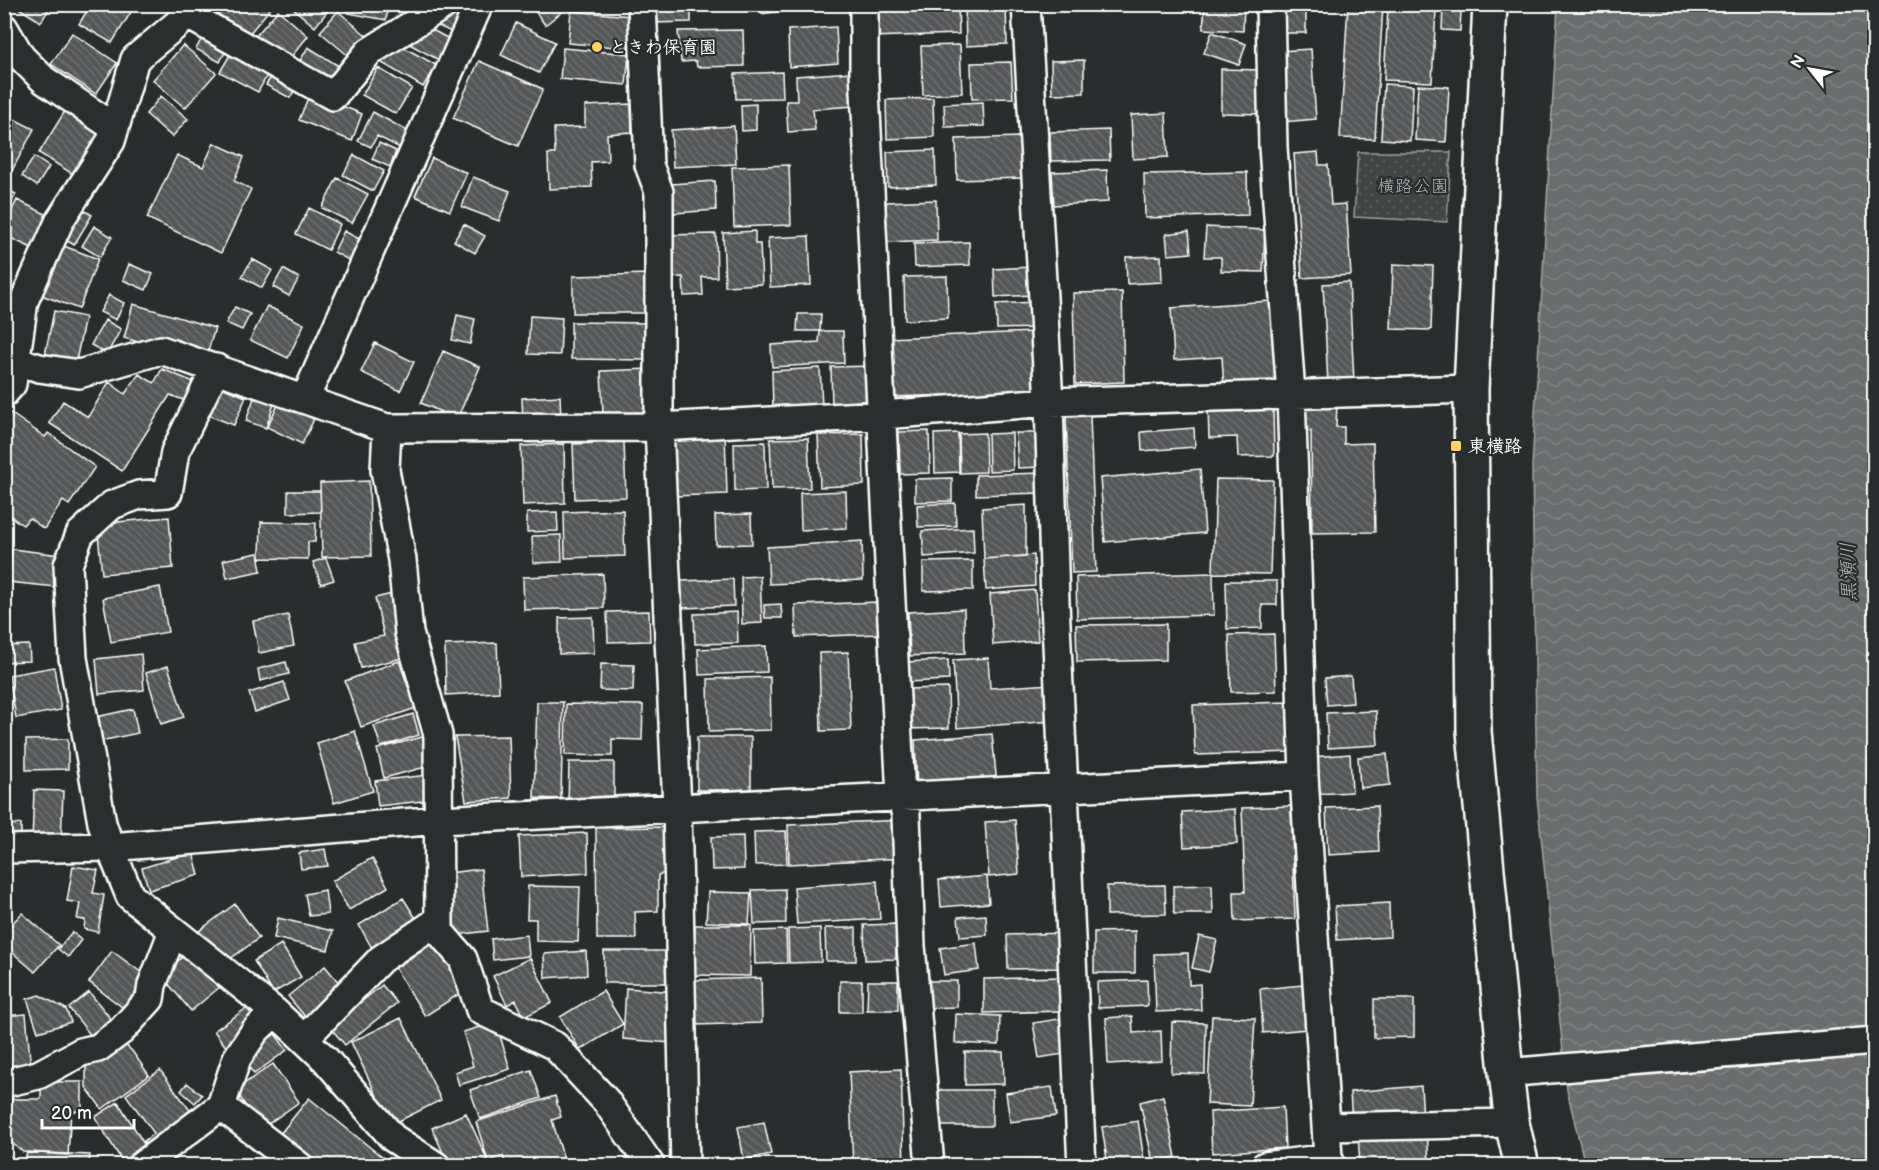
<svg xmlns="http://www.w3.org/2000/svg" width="1879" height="1170" viewBox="0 0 1879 1170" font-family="'Balsamiq Sans','Klee One',sans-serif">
  <defs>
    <pattern id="park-dots" width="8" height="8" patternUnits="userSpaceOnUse" patternTransform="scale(1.5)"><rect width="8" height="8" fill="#414445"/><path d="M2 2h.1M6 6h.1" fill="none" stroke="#5e6061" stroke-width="1.8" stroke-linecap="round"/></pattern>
    <pattern id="water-waves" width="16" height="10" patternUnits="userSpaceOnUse" patternTransform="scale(1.5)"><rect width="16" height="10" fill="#6a6c6d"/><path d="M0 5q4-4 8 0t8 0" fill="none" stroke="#808283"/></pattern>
    <pattern id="building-back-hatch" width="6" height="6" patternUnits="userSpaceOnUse" patternTransform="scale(1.5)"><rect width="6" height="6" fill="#555758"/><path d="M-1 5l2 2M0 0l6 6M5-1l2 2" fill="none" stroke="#6e7071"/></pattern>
  </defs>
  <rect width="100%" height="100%" fill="#2a2d2e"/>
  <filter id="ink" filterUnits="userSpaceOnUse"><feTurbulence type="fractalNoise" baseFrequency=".0167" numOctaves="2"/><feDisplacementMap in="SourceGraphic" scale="12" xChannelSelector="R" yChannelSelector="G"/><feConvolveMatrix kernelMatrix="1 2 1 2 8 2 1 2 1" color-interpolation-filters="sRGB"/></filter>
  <g filter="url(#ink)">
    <path fill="url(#park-dots)" stroke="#a0a2a2" stroke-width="1.5" d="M1358 152H1451L1447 222 1354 217Z"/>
    <path fill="url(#water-waves)" stroke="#a6a7a7" stroke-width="1.5" d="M1558 5H1874V1165H1585L1567 1090 1537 797 1532 467Z"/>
    <path fill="url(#building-back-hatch)" stroke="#fff" stroke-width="1.5" d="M12 4H52L41 22Z
      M91 4H136L112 43 79 24Z
      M211 4H274L244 40 207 10Z
      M288 4H333L315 27Z
      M350 4H389L386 20 348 13Z
      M530 4H572L545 25Z
      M647 4H696V7L691 8V22L652 23Z
      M761 4H808V7L762 14Z
      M870 4H958L959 34 871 37Z
      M965 4H1006L1007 44 966 46Z
      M1205 4H1244L1243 31 1203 29Z
      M1281 4H1306V33H1281Z
      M1348 4H1383L1375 139 1340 138Z
      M447 7 466 16 458 35 438 26Z
      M1388 8 1436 10 1432 82 1384 80Z
      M1443 8 1461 10 1460 31 1442 30Z
      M278 10 308 36 287 62 256 36Z
      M338 11 368 37 351 58 320 32Z
      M571 11 631 16 628 48 568 43Z
      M516 23 555 42 539 73 501 55Z
      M423 25 451 40 439 60 411 45Z
      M836 27 838 63 789 67 788 30Z
      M743 30 744 66 697 67 696 61 681 62 678 31Z
      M1212 32 1246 44 1239 65 1204 53Z
      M72 33 117 63 96 94 51 64Z
      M205 33 228 46 220 62 196 49Z
      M394 42 436 65 423 87 382 63Z
      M183 45 216 73 185 108 153 80Z
      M960 45 962 93 923 95 921 46Z
      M308 47 342 68 331 86 297 66Z
      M234 48 271 68 258 92 220 72Z
      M563 48 629 54 626 85 560 79Z
      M1311 49 1316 119 1283 122 1279 51Z
      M1084 60V93L1052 94 1051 61Z
      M479 61 543 89 518 146 453 118Z
      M1011 62 1013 98 972 99 971 63Z
      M378 68 412 88 396 114 362 95Z
      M1221 69 1261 70 1260 114 1221 113Z
      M275 70 298 84 290 98 266 85Z
      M782 72 783 98 736 99 735 74Z
      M852 72 854 106 813 109 815 130 788 132 786 101H797L796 76Z
      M1384 84 1413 86 1410 141 1381 139Z
      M1418 85 1449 87 1446 142 1415 140Z
      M310 93 362 114 352 141 299 120Z
      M161 96 188 119 172 137 146 114Z
      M933 98 934 137 887 139 886 100Z
      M983 102 984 126 945 127 944 104Z
      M631 104 632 132 607 134 608 161 591 162 592 187 549 189 548 154H555L554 128 585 127V106Z
      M756 104V130L742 131 741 105Z
      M65 111 102 134 76 176 39 153Z
      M373 112 411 133 402 149 377 136 371 147 358 141Z
      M1166 113 1168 157 1133 159 1131 115Z
      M4 114 34 129 8 178 4 176Z
      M734 126 736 164 673 167 671 130Z
      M1109 130 1110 160 1051 161 1050 132Z
      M1021 137 1023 178 957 180 956 139Z
      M214 143 244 157 234 181 251 189 221 253 147 218 177 155 203 167Z
      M379 143 396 151 390 167 372 159Z
      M935 150 936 185 888 187 887 152Z
      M1318 152 1319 165H1328L1331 205 1346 204 1351 275 1302 278 1294 154Z
      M354 155 384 171 373 191 343 175Z
      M34 157 49 167 37 186 22 176Z
      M432 158 467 173 450 211 415 196Z
      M789 165 791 225 734 227 732 167Z
      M1107 170 1108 202 1054 205 1052 172Z
      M1247 172 1248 215 1145 218 1144 174Z
      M473 177 510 191 499 221 462 207Z
      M337 178 368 194 352 223 322 208Z
      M715 181 716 210 674 213 671 184Z
      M4 188 16 194 4 216Z
      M17 200 54 218 38 251 4 235V227Z
      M936 200 937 240 887 242 886 202Z
      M77 206 92 215 74 245 59 236Z
      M309 208 340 224 328 250 296 234Z
      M464 224 485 236 475 253 454 241Z
      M94 226 112 237 100 257 82 246Z
      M1206 227 1265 230 1263 272 1221 271V257H1204Z
      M344 231 363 241 352 262 334 252Z
      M755 231V244H760L762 284 725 286 723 233Z
      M1189 231 1191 253 1168 255 1166 234Z
      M716 234 717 277H702L703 295 684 296 683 277 667 278 665 235Z
      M809 236 811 285 770 287 768 238Z
      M969 242 970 265 915 267 914 244Z
      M56 243 98 259 79 309 36 293Z
      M1161 256 1162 282 1127 284 1126 257Z
      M252 259 272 270 262 288 242 277Z
      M129 264 153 274 146 290 123 280Z
      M1393 264 1433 266 1431 330 1391 329Z
      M1031 267 1032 295 995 297 994 269Z
      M283 269 299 278 289 296 273 287Z
      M650 274 652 313H573V276Z
      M947 276 948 318 905 320 904 277Z
      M1349 282 1354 382 1328 384 1323 284Z
      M1122 292 1124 382 1075 384 1073 293Z
      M109 295 124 303 116 320 100 312Z
      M1270 301 1276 384 1224 388 1222 357 1174 360 1171 308Z
      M1037 302 1038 328 997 329 996 304Z
      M133 304 215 328 205 361 124 338Z
      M267 306 304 324 288 358 250 340Z
      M235 307 250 314 242 330 226 323Z
      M54 311 85 317 76 361 45 355Z
      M798 314H821L820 331H797Z
      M457 315 475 319 470 344 452 340Z
      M530 316 562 318 560 355 528 354Z
      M105 320 121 329 107 354 91 345Z
      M571 322 648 323V360L571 359Z
      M820 331H843L844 363 772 367 771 345 819 342Z
      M1034 332 1036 392 890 397 888 338Z
      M375 343 414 362 400 391 361 372Z
      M443 351 480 367 457 419 421 403Z
      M873 366V404L832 406 831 367Z
      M820 368 822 406 773 409 772 371Z
      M162 369 201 385 194 404 170 395 122 471 49 423 63 401 88 417 109 382 125 394 139 374 154 383Z
      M650 369 651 412 603 414 601 371Z
      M216 385 246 397 234 425 205 414Z
      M255 395 275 401 266 428 246 421Z
      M560 396 561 421 523 423 522 398Z
      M279 403 314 419 302 444 267 427Z
      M1301 403H1337L1336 427H1344V444L1373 443 1375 532 1312 533 1311 431 1302 432Z
      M1273 407 1274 456 1238 457 1237 437 1209 438 1208 409Z
      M9 412 45 437 48 433 95 467 69 505 63 501 44 529 29 518 23 525 4 512V419Z
      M1090 416 1096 572 1072 573 1066 417Z
      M1194 428 1195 447 1142 451 1141 432Z
      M929 431 930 473 900 474 899 432Z
      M958 433 959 472 935 473 934 434Z
      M985 433 986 472 960 473 959 434Z
      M1012 433 1013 470 989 471 988 434Z
      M1016 433H1041L1042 467 1018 468Z
      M725 434 727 494 674 496 672 436Z
      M863 434 864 485 820 487 818 435Z
      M808 438 810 488 772 489 770 439Z
      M624 442 626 497 575 499 573 444Z
      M765 442 766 490 735 491 734 443Z
      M564 444 565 503 523 505 521 446Z
      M1200 469 1205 533 1105 542 1100 478Z
      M1042 473V493L976 495V475Z
      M952 478V501L915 502V479Z
      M1216 479 1273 480 1270 574 1213 573Z
      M369 481 371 556 322 557 320 483Z
      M288 491H320L321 512 288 513Z
      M846 491 847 528 801 530 800 493Z
      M955 503 956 526 918 527 917 505Z
      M1026 505V556L984 559 982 508Z
      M623 510 625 556 565 558 564 512Z
      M557 512 558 531 527 532V513Z
      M751 514 752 544 716 545 715 515Z
      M169 517 173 568 102 574 97 524Z
      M261 522 316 523 315 542H308V559L260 558Z
      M973 528 974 553 924 557 922 531Z
      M561 535 562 562 533 563 532 536Z
      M862 541 863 580 769 584 767 547Z
      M12 549 60 555 56 587 8 582Z
      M258 553 261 571 227 578 223 560Z
      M1034 555 1035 586 986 590 984 559Z
      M326 558 334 580 321 584 313 562Z
      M973 561V590L923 591V562Z
      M1213 573 1214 615 1077 619 1076 577Z
      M603 574 604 608 524 610 523 577Z
      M760 576 762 623 742 624 741 577Z
      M733 579 734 606 682 608 681 581Z
      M1226 581H1277V605H1262V628L1227 629Z
      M4 582H8L12 638 4 639Z
      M160 587 168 632 111 642 103 598Z
      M1035 590 1038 641 993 645 990 594Z
      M396 593 411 656 361 668 355 642 384 636 375 598Z
      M880 602 881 634 796 637 795 605Z
      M781 604 782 618H765L764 605Z
      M964 609 965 653 910 656 908 612Z
      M649 611 650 641 608 642 607 612Z
      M737 612 738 643 695 644 694 614Z
      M288 615 294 646 259 653 253 621Z
      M593 617 594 653 559 654V618Z
      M1166 624V660L1077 662 1076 625Z
      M1274 634 1276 691 1231 692 1229 635Z
      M497 643 499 692 446 695 445 645Z
      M29 645 30 661 6 662 5 646Z
      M766 646 767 672 699 675 698 649Z
      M848 652 851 730 821 731 819 653Z
      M141 654 144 690 99 694 96 659Z
      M988 658 990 688 1052 684 1054 721 957 728 953 660Z
      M948 660 949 680 906 682V662Z
      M399 661 416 708 361 727 345 681Z
      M286 662 289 674 260 681 258 669Z
      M601 664 634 665 633 691 600 690Z
      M168 666 184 717 161 724 146 673Z
      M54 667 61 710 16 718 9 675Z
      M1351 676 1353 703 1327 705 1325 678Z
      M770 677 771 730 709 732 708 679Z
      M284 682 290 700 255 712 249 693Z
      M948 688 949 728 905 729 904 689Z
      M537 702H563L561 799 534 798Z
      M1291 702 1293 752 1195 755 1193 705Z
      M566 704 643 705 642 740 612 739V756L565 755Z
      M133 709 138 733 96 742 91 718Z
      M1376 711 1378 745 1328 748 1326 713Z
      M413 714 419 735 381 747 374 726Z
      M355 731 373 791 334 803 317 743Z
      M992 734 997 785 917 789 915 740Z
      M426 736 433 765 384 778 377 749Z
      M509 736 511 798 466 801 455 737Z
      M697 737H751V790H697Z
      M68 739V769L26 770V740Z
      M1350 754 1352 792 1315 794 1313 757Z
      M1387 754 1390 785 1360 788 1358 757Z
      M569 762H614V805H568Z
      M428 775 431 800 378 806 375 781Z
      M34 790 63 791 61 843 32 842Z
      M1291 806 1295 919 1235 921 1234 892H1245L1242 808Z
      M1377 806 1379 852 1328 855 1326 808Z
      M1235 809 1237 844 1184 847 1182 812Z
      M904 820 905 858 789 864 788 825Z
      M1015 820 1019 874 989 877 985 822Z
      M21 824V837H4V825Z
      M669 827V872L658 875V911L635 912 636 939H597L596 828Z
      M786 831 787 864 755 865 754 832Z
      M587 833 588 873 521 877 519 836Z
      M743 836 744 869 712 870 711 837Z
      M325 849 328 866 301 869 299 853Z
      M193 852 199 875 149 890 142 868Z
      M372 858 388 887 349 910 332 881Z
      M73 866 98 870 93 893 104 895 98 932 84 929 85 920 77 919 80 903 67 901Z
      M481 869 488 931 455 935 448 873Z
      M987 876 989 903 941 907 939 880Z
      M877 881 880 919 797 924 794 887Z
      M1165 885 1166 914 1107 915V886Z
      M1212 885 1213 914H1174L1173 886Z
      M528 886 580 887 578 942 536 941V919H527Z
      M785 889 786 923 754 924 752 890Z
      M325 890 328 914 309 916 305 894Z
      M708 892 751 893 749 924 706 922Z
      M403 898 417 920 372 948 359 925Z
      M1389 903 1390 937 1337 940 1335 906Z
      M235 904 259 938 223 964 199 931Z
      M22 913 59 945 35 972 4 945V932Z
      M986 915 987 935 960 937 958 917Z
      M278 918 333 931 328 950 274 938Z
      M896 924V959L865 960 864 925Z
      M695 925H751L750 976 693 975Z
      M820 928 821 962 789 963 788 929Z
      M825 928H856V961H826Z
      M786 930 787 963 755 964 754 931Z
      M1135 931V973H1094V932Z
      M72 932 81 940 68 957 58 949Z
      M1062 933 1063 968 1008 969 1007 935Z
      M527 935 529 956 493 960 491 939Z
      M1199 936 1217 940 1209 972 1192 968Z
      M439 939 470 987 425 1016 395 968Z
      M976 943 979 970 944 975 940 948Z
      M281 944 301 977 273 993 254 961Z
      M191 950 221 986 191 1011 161 975Z
      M112 951 150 979 126 1010 89 982Z
      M586 951 587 975 545 978 544 954Z
      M604 951H665L666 983H604Z
      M1188 953 1189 985 1200 984 1201 1010 1156 1012 1154 954Z
      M530 958 552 1003 524 1017 516 1000 507 1005 493 976Z
      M325 966 344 989 307 1019 288 996Z
      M1063 977 1064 1011 984 1013V979Z
      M761 978 762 1023 695 1025 694 980Z
      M1147 980 1148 1006 1098 1008 1097 982Z
      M840 981H862V1012H840Z
      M868 981H898V1010H867Z
      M925 981H957V1007L925 1008Z
      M382 985 397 1003 345 1045 330 1027Z
      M1303 985 1307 1029 1263 1033 1260 989Z
      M626 988 675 992 671 1043 623 1039Z
      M603 991 623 1024 580 1050 560 1017Z
      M89 992 116 1025 96 1042 69 1008Z
      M39 995 66 1009 71 1022 38 1032 27 999Z
      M1374 999H1414V1037L1374 1038Z
      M247 1008 259 1024 226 1047 214 1031Z
      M26 1014 31 1069 4 1072V1016Z
      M956 1014 1000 1016 999 1045 955 1043Z
      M1132 1016 1133 1033 1161 1031 1162 1061 1108 1064 1106 1018Z
      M1212 1016 1255 1018 1250 1106 1207 1104Z
      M401 1018 441 1100 391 1125 351 1042Z
      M1065 1018 1070 1053 1039 1058 1033 1023Z
      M496 1022 510 1069 459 1085 455 1072 473 1066 463 1032Z
      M1172 1022 1206 1023 1205 1074 1171 1073Z
      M275 1034 287 1050 254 1074 242 1058Z
      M121 1041 132 1051 149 1075 102 1109 86 1087V1064Z
      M965 1052H1003L1004 1084 965 1085Z
      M273 1064 299 1102 261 1129 235 1090Z
      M901 1069 904 1166H853L849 1072Z
      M160 1070 195 1117 151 1150 144 1141 154 1133 126 1095Z
      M531 1070 541 1098 480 1119 470 1090Z
      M41 1082H82V1110L71 1112 68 1155 23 1152 11 1142V1135H4V1110H8L12 1099H41Z
      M187 1083 202 1095 195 1103 181 1091Z
      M1421 1086 1423 1118 1352 1123 1350 1092Z
      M1052 1087 1056 1116 1010 1122 1006 1093Z
      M938 1090H992V1126H938Z
      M555 1096 561 1117 552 1120 566 1166H521L520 1162 506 1166 503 1156 488 1161 476 1122Z
      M1163 1096 1176 1157 1153 1162 1140 1102Z
      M309 1098 393 1166H310L276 1139Z
      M118 1102 146 1147 122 1161 95 1117Z
      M1283 1107 1285 1148 1212 1153 1210 1112Z
      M466 1113 487 1159 472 1166H449L432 1128Z
      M1138 1121 1145 1166H1108L1102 1127Z
      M764 1122 771 1154 744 1160 738 1127Z
      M1427 1131 1429 1163 1360 1166 1358 1134Z
      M6 1152 18 1166H4Z
      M27 1152 90 1155 89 1166H24Z
      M1036 1159 1037 1166 983 1165Z"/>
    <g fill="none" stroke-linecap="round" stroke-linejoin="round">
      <defs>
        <path id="street" d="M642 4 649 165 659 192V427L677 807 685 1166
          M864 4V72L901 797 906 815 911 946 930 1166
          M1026 4 1049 402 1055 603 1082 1166
          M1270 4 1273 147 1291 394 1304 776 1328 1158 1332 1166
          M188 15 333 96 369 52 445 4
          M4 28 21 57 44 80 115 128
          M15 360 39 368 79 374 161 350 387 428 659 427 883 415 1049 402 1471 389
          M216 368 175 452 168 493 139 495 112 505 80 534 68 565 73 658 102 823 110 847 130 896 275 1012 325 1059 393 1138 436 1166
          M4 393 12 384 24 301 60 220 111 141 135 59 188 15 197 4
          M305 399 479 4
          M387 428 385 470 402 560 409 633 438 735 439 931 463 959 480 1010 555 1046 606 1101 651 1166
          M4 849 110 847 440 820 1304 776
          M304 1039 381 959 439 920
          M1506 1073 1874 1041
          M4 1083 38 1075 81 1052 98 1048 121 1031 150 999 152 985 173 931
          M221 1106 299 1166
          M1327 1127 1512 1123
          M141 1166 221 1106 237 1058 255 1031 275 1012
          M1265 1166 1328 1158"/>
        <path id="secondary" d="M1490 4 1471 389 1474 731 1506 1073 1512 1123 1522 1166"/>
      </defs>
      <use href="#street" stroke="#fff" stroke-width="32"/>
      <use href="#secondary" stroke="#fff" stroke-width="38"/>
      <use href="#street" stroke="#2a2d2e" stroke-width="27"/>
      <use href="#secondary" stroke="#2a2d2e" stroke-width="33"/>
    </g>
  </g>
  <g fill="#ffd166" stroke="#2a2d2e" stroke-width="2">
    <circle cx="597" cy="47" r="6"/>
    <rect x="1450" y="440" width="12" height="12" rx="3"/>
  </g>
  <g text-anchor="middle" stroke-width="4.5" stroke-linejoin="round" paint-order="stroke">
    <g font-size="18" font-weight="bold" fill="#fff" stroke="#2a2d2e" text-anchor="start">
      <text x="609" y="53">ときわ保育園</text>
      <text x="1468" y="452">東横路</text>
    </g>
    <g font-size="18" fill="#b3b4b5" stroke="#2a2d2e">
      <text x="1413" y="192">横路公園</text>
    </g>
    <g font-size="20" font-style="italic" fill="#b4b6b6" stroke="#2a2d2e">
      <text transform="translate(1848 572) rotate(-92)" y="7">黒瀬川</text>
    </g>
  </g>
  <rect width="1879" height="1170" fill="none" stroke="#2a2d2e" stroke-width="24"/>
  <rect x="12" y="12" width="1855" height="1146" fill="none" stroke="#fff" stroke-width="2" filter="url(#ink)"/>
  <g transform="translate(1810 69) rotate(301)" stroke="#2a2d2e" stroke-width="4.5" paint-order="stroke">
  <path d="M0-4.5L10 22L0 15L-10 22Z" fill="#ffffff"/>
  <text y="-9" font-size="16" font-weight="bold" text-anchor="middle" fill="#ffffff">N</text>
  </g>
  <path d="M42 1119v9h92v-9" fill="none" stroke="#ffffff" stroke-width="3"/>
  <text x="51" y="1119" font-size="18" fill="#ffffff" stroke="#2a2d2e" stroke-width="4.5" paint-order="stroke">20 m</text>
</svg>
